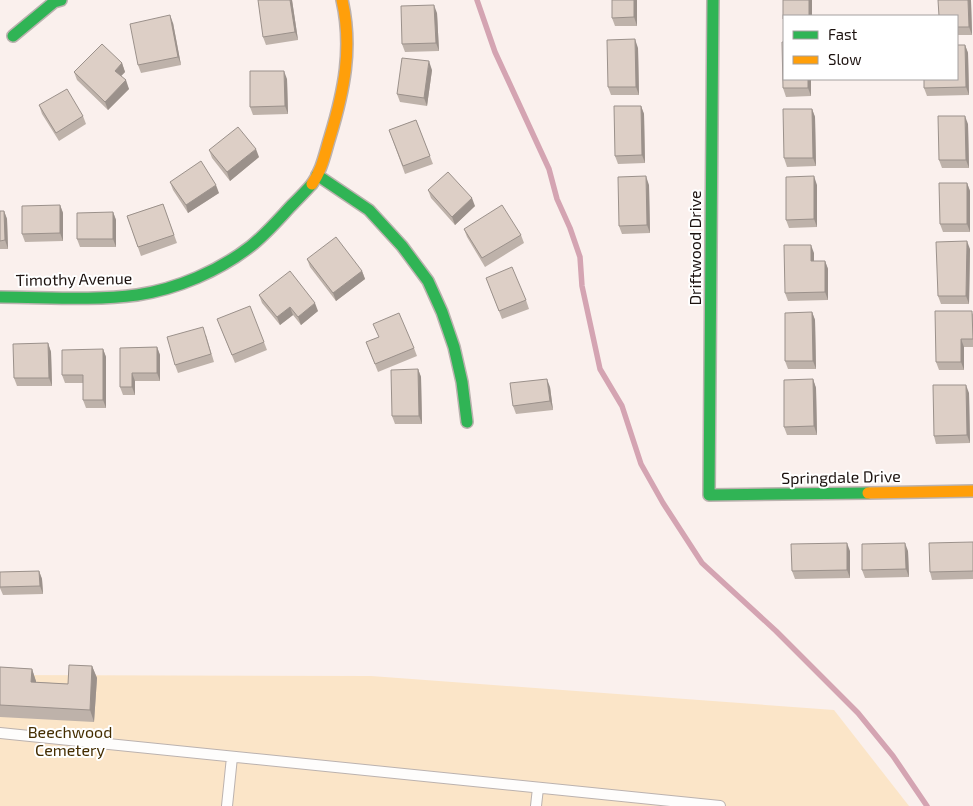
<svg xmlns="http://www.w3.org/2000/svg" width="973" height="806" viewBox="0 0 973 806" font-family="'Exo 2',sans-serif">
  <rect width="100%" height="100%" fill="#faf0ed"/>
  <path fill="#fbe5c8" d="M0 675 371 676 834 710 909 806H0Z"/>
  <g fill="none" stroke-linecap="round" stroke-linejoin="round">
    <path stroke="#d4a4b2" stroke-width="5.5" d="M477 0 495 52 549 169 557 199 570 228 580 257 582 286 600 369 622 406 641 464 663 503 702 563 776 631 858 713 893 756 927 806"/>
    <defs>
      <path id="lane" d="M0 733 720 806
        M227 806 232 757
        M536 806 538 788"/>
      <path id="fast" d="M713 0 709 495 868 493
        M13 36 54 2 61 0
        M317 175 369 210 402 246 428 281 442 312 454 347 462 382 467 422
        M0 297C45 297 92 301 137 295 177 289 219 271 251 246 266 234 278 220 291 206 298 199 305 192 312 184"/>
      <path id="slow" d="M312 184C322 170 325 153 330 137 344 91 353 48 342 0
        M868 493 973 491"/>
    </defs>
    <use href="#lane" stroke="#bbb2af" stroke-width="12"/>
    <use href="#fast" stroke="#bbb2af" stroke-width="14"/>
    <use href="#slow" stroke="#bbb2af" stroke-width="14"/>
    <use href="#lane" stroke="#fefdfc" stroke-width="10"/>
    <use href="#fast" stroke="#30b455" stroke-width="11"/>
    <use href="#slow" stroke="#ff9f0a" stroke-width="11"/>
  </g>
  <path fill="#beb2aa" d="M292 0 298 40 266 45 263 37Z
    M612 0H637V26H615L612 18Z
    M971 0 972 35H957V16Z
    M437 13 439 51 405 52 402 44Z
    M173 23 181 65 141 73 138 65Z
    M965 45 968 53 969 95 927 96 924 88Z
    M638 48 639 95H611L608 87Z
    M122 63 125 72 121 76 129 89 108 110 77 80 74 72Z
    M432 70 427 106 400 102 397 94Z
    M287 79 288 114 253 115 250 107Z
    M784 79H811V96L786 97 783 88Z
    M39 105 83 116 86 124 59 141 42 114Z
    M641 106 644 114 645 163 618 164 615 156Z
    M812 109 815 117 816 166 787 167 784 158Z
    M416 120 433 164 405 174 389 130Z
    M968 124 969 168H942L939 160Z
    M209 150 259 157 230 181 212 158Z
    M170 182 219 193 188 213 173 190Z
    M967 183 970 191V232H943L940 224Z
    M649 185 650 233 622 234 619 226Z
    M817 185V227L789 228 786 220Z
    M428 190 475 206 455 225 431 198Z
    M163 204 177 243 141 256 127 216Z
    M60 205 63 213V241L25 242 22 234Z
    M0 211H4L7 219 8 249H0Z
    M113 212 116 220V247H80L77 239Z
    M464 229 521 235 524 243 485 267 467 237Z
    M970 249 969 304H941L938 296Z
    M814 253V261H825L828 269V300L788 301 785 293Z
    M307 259 362 271 365 279 336 301 310 267Z
    M486 278 526 300 529 309 502 319Z
    M259 295 318 311 301 325 293 315 280 325 262 303Z
    M812 312 815 320 816 369H788L785 361Z
    M973 313V347H964V370H939L936 362Z
    M217 319 264 342 267 350 235 363Z
    M206 335 214 362 178 373 175 365Z
    M366 342 414 348 417 356 378 372Z
    M48 343 51 352 52 386H17L14 378Z
    M157 347 160 355V381H135V395H123L120 387V348Z
    M103 349 106 357V408H86L83 400V383H65L62 375Z
    M418 369 421 377 422 424H395L392 416Z
    M813 379 816 388 817 435H787L784 427Z
    M550 387 553 410 516 414 513 406Z
    M969 393 970 443 936 444 934 436Z
    M973 542V579L932 580 930 572Z
    M850 551V578L795 579 792 571Z
    M908 551 909 577 865 578 862 570Z
    M39 571 42 579 43 594 3 595 0 588V572Z
    M92 666 97 678 94 722 0 717V667L32 669 36 682 68 684Z"/>
  <path fill="#9b918b" d="M290 0H292L298 40 295 32Z
    M634 0H637V26L634 17Z
    M809 0H812V16H809Z
    M968 0H971L972 35 969 27Z
    M434 5 437 13 439 51 436 43Z
    M170 15 173 23 181 65 178 57Z
    M635 39 638 48 639 95 636 87Z
    M965 45 968 53 969 95 966 87Z
    M429 61 432 70 427 106 424 98Z
    M122 63 125 72 118 79 115 71Z
    M284 71 287 79 288 114 285 106Z
    M808 79H811V96L808 88Z
    M126 80 129 89 108 110 105 102Z
    M641 106 644 114 645 163 642 155Z
    M812 109 815 117 816 166 813 158Z
    M965 116 968 124 969 168 966 160Z
    M256 149 259 157 230 181 227 172Z
    M646 176 649 185 650 233 647 225Z
    M814 176 817 185V227L814 219Z
    M967 183 970 191V232L967 224Z
    M216 185 219 193 188 213 186 205Z
    M472 198 475 206 455 225 452 217Z
    M60 205 63 213V241L60 233Z
    M4 211 7 219 8 249 5 240Z
    M113 212 116 220V247L113 239Z
    M967 241 970 249 969 304 966 296Z
    M811 245 814 253V269L811 261Z
    M825 261 828 269V300L825 292Z
    M362 271 365 279 336 301 333 293Z
    M315 303 318 311 301 325 298 317Z
    M290 307 293 315 280 325 277 317Z
    M812 312 815 320 816 369 813 361Z
    M961 339 964 347V370L961 362Z
    M48 343 51 352 52 386 49 378Z
    M157 347 160 355V381L157 373Z
    M103 349 106 357V408L103 400Z
    M418 369 421 377 422 424 419 416Z
    M132 373 135 381V395L132 387Z
    M547 379 550 387 553 410 550 401Z
    M813 379 816 388 817 435 814 426Z
    M966 385 969 393 970 443 967 435Z
    M847 543 850 551V578L847 570Z
    M905 543 908 551 909 577 906 569Z
    M39 571 42 579 43 594 40 586Z
    M92 666 97 678 94 722 90 710Z
    M32 669 36 681 35 694 31 682Z"/>
  <path fill="#ddcfc6" stroke="#9b918b" d="M258 0H290L295 32 263 37Z
    M612 0H634V17L612 18Z
    M783 0H809V16H784V19H783Z
    M938 0H968L969 27H957V16H939Z
    M434 5 436 43 402 44 401 6Z
    M170 15 178 57 138 65 130 24Z
    M635 39 636 87H608L607 40Z
    M782 42H784V79H808V88H783Z
    M102 44 122 63 115 71 126 80 105 102 74 72Z
    M957 45H965L966 87 924 88V79H957Z
    M402 58 429 61 424 98 397 94Z
    M250 71H284L285 106 250 107Z
    M67 89 83 116 56 133 39 105Z
    M614 106H641L642 155 615 156Z
    M783 109H812L813 158H784Z
    M938 116H965L966 160H939Z
    M416 120 430 156 403 166 389 130Z
    M238 127 256 149 227 172 209 150Z
    M201 161 216 185 186 205 170 182Z
    M448 172 472 198 452 217 428 190Z
    M646 176 647 225 619 226 618 177Z
    M814 176V219L786 220V177Z
    M939 183H967V224H940Z
    M163 204 174 235 138 247 127 216Z
    M60 205V233L22 234V206Z
    M502 205 521 235 482 258 464 229Z
    M0 211H4L5 240 0 241Z
    M113 212V239H77V213Z
    M336 237 362 271 333 293 307 259Z
    M967 241 966 296H938L936 242Z
    M784 245H811V261H825V292L785 293Z
    M512 267 526 300 499 311 486 278Z
    M290 271 315 303 298 317 290 307 277 317 259 295Z
    M250 306 264 342 232 355 217 319Z
    M935 311H972L973 339H961V362H936Z
    M812 312 813 361H785V313Z
    M399 313 414 348 375 364 366 342 379 337 373 324Z
    M203 327 211 354 175 365 167 337Z
    M48 343 49 378H14L13 344Z
    M157 347V373H132V387H120V348Z
    M103 349V400H83V375H62V350Z
    M418 369 419 416H392L391 370Z
    M547 379 550 401 513 406 510 383Z
    M813 379 814 426 784 427V380Z
    M933 385H966L967 435 934 436Z
    M973 542V571L930 572 929 543Z
    M847 543V570L792 571 791 544Z
    M905 543 906 569 862 570V544Z
    M39 571 40 586 0 587V572Z
    M69 665 92 666 90 710 0 705V667L32 669 31 682 68 684Z"/>
  <g text-anchor="middle" stroke-width="4" stroke-linejoin="round" paint-order="stroke">
    <g font-size="16" fill="#1c120f" stroke="#fff">
      <text transform="translate(695 248) rotate(-90)" y="6">Driftwood Drive</text>
      <text transform="translate(74 279) rotate(-1)" y="6">Timothy Avenue</text>
      <text transform="translate(841 477) rotate(-1)" y="6">Springdale Drive</text>
    </g>
    <g font-size="16" fill="#442d00" stroke="#fff">
      <text x="70" y="738">Beechwood<tspan x="70" dy="18">Cemetery</tspan></text>
    </g>
  </g>
  <rect x="783" y="15" width="175" height="65" fill="#ffffff" stroke="#a4a09f"/>
  <rect x="793" y="31" width="25" height="8" fill="#30b455" stroke="#a4a09f"/>
  <text x="828" y="40" font-size="15" fill="#1c120f">Fast</text>
  <rect x="793" y="56" width="25" height="8" fill="#ff9f0a" stroke="#a4a09f"/>
  <text x="828" y="65" font-size="15" fill="#1c120f">Slow</text>
</svg>
